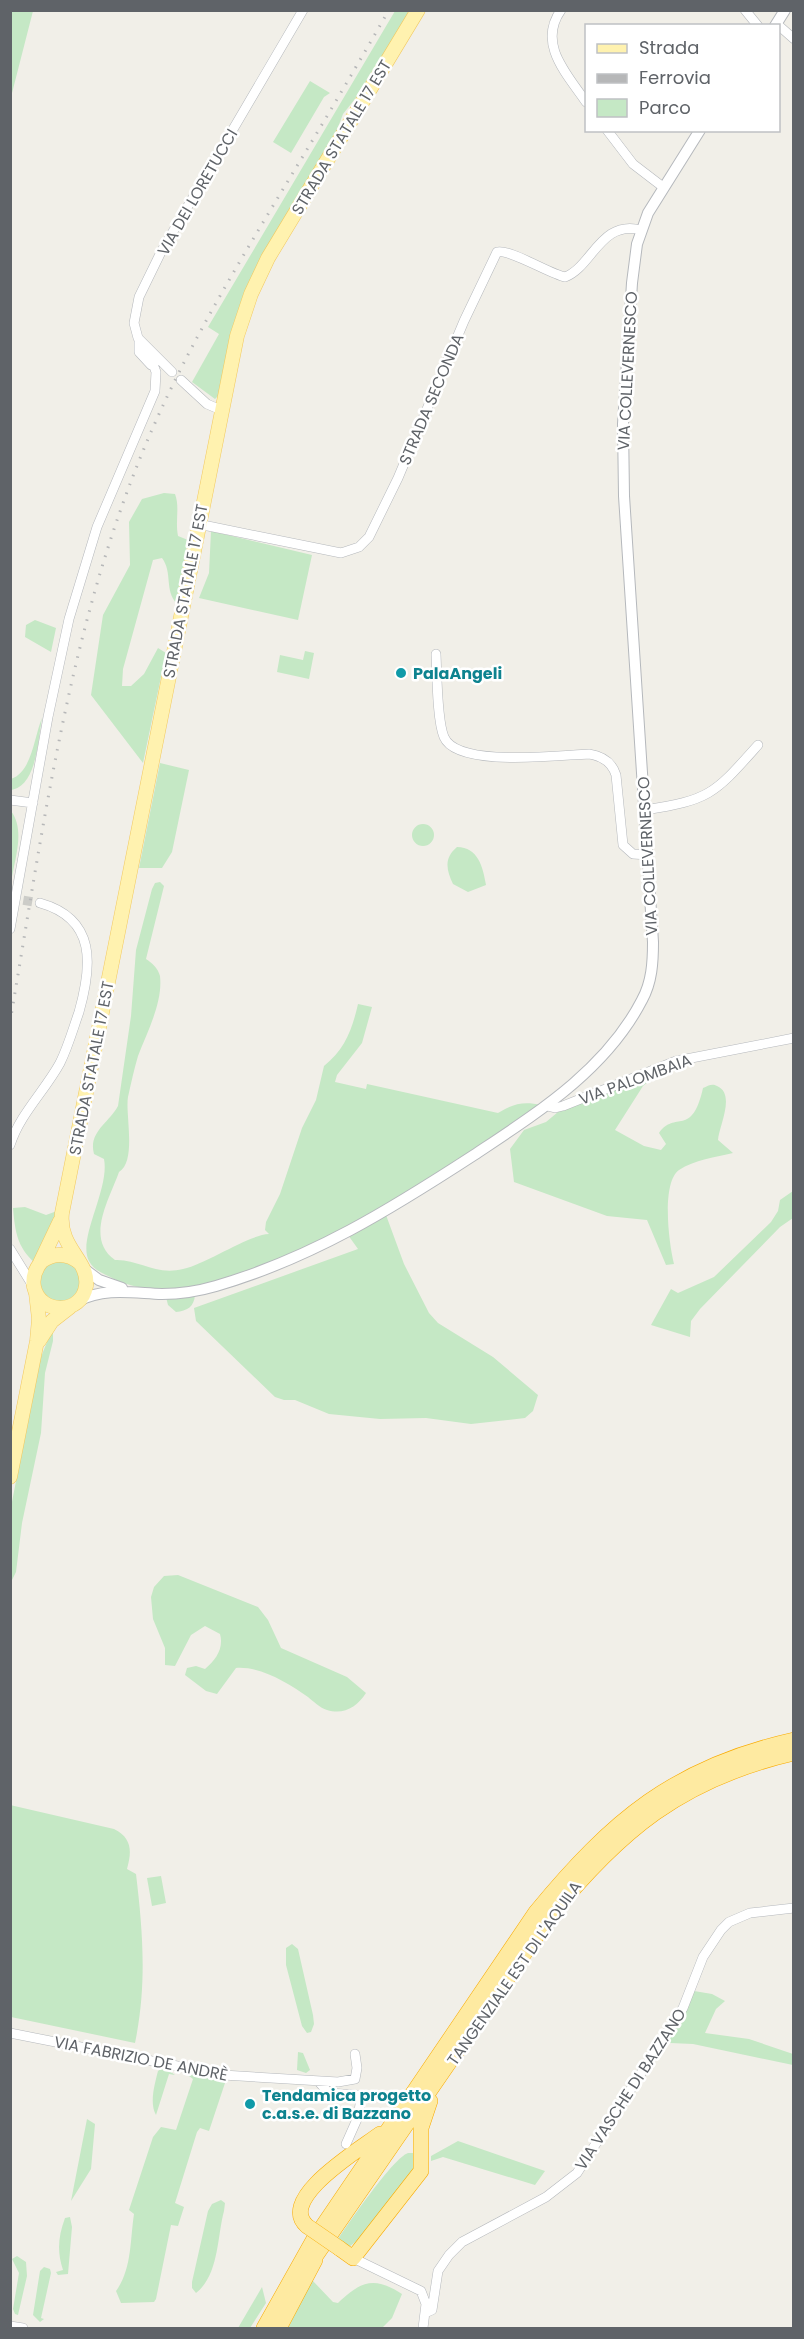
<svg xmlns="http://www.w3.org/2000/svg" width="804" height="2339" viewBox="0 0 804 2339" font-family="Poppins,sans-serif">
  <rect width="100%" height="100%" fill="#f1efe8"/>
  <path fill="#c5e8c5" d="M11 10 33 11 11 97 10 11Z
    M395 11H415L379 69 343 114 334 138 264 258 222 392 215 399 192 382 219 334 208 327Z
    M310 81 330 93 324 97 291 153 273 142Z
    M164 493 175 494C180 507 175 521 178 536L188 540 177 604C164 590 173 573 162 558L153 560 123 669 122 686H131L144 674 158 648 166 653 143 763 91 695 103 615 130 565 129 522 142 499Z
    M211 531 312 555 298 620 199 598 209 573Z
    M35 620 56 628 51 652 25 637 26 625Z
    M305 651 314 653 309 679 277 672 280 655 303 660Z
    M42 718C38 739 37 786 11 790V779C32 772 34 737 42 718Z
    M160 763 189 770 172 852 162 868H139Z
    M11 811C26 831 14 860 11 883Z
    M412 835a11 11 0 1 1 22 0a11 11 0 1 1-22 0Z
    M457 847C478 847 483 867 486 885L468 892 453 884C446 869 444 858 457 847Z
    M160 882 164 886 146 959C152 963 158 968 160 976 163 1003 147 1032 138 1056 134 1070 131 1083 128 1097 125 1114 137 1161 119 1172 109 1200 85 1239 115 1260 139 1259 155 1276 183 1269 208 1263 248 1235 269 1234L265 1230 266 1222 280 1194 302 1128 316 1100 324 1066C345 1049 352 1030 358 1004L372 1007 362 1043 337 1075 335 1082 366 1089 367 1084 498 1113C513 1104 523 1101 541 1105 453 1163 221 1332 114 1279 105 1274 94 1271 89 1261 77 1239 110 1189 104 1159L94 1154C88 1132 109 1123 118 1106L131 1016 136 950 152 889 155 883Z
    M665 1068 643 1086 615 1130 644 1146 661 1150 666 1144 659 1133C675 1110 692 1138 703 1088 708 1086 712 1083 717 1086 736 1094 719 1126 718 1140L733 1153C716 1157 694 1160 679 1170 661 1183 669 1244 674 1264L666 1265 647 1220 607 1216 514 1182 510 1149 524 1130 546 1122 558 1112 590 1097Z
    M793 1191V1218L780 1227 700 1309 691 1321 690 1337 651 1325 671 1289 678 1293 714 1277 771 1222 778 1211 780 1200Z
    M25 1207 46 1215 57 1211 51 1230 35 1263C17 1247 15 1231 13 1208Z
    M386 1215 404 1264 429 1313 438 1323 493 1357 538 1395 533 1411 525 1418 471 1424 426 1418 380 1419 329 1414 295 1400H284L275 1397 196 1321 194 1308 358 1249 348 1235Z
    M40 1281a20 20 0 1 1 40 0a20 20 0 1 1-40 0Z
    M195 1295C194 1307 187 1311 176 1312L168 1305 166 1297Z
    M53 1327V1341L45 1373 41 1433 22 1523 16 1572 11 1582V1507L39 1362Z
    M178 1575 258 1607 268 1620 281 1648 347 1677 366 1693C357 1707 344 1715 327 1710 320 1708 313 1701 308 1697 288 1683 260 1666 236 1668L217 1694 206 1691 185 1675 187 1668 196 1666 205 1669C216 1660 224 1648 220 1634L205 1626 191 1635 175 1666 165 1665V1648L153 1619 151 1597 154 1587 164 1576Z
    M10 1805 114 1829C132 1838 132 1851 127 1869L136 1874C143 1932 147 1985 135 2043L11 2017Z
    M161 1876 166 1903 152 1906 147 1878Z
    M292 1944 298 1949 313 2015 314 2024 311 2032 307 2033 302 2026 286 1965V1948Z
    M694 1991 712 1994 725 2001 716 2009 705 2033 749 2039 793 2054V2065L693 2044 670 2043 662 2046Z
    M298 2052 303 2053 310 2070 306 2073 297 2070Z
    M164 2067 175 2075 169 2074 156 2115C149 2103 155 2083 158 2071Z
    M191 2075 220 2078 225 2083 209 2131 200 2128 197 2132 175 2203 184 2207 178 2226 171 2225 156 2299 154 2302 121 2303 116 2291C132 2269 130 2240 134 2214L129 2210 153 2137 161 2127 176 2130 193 2079 189 2076Z
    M87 2119 95 2124 91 2169 71 2201Z
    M458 2141 545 2171 535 2185 443 2157 431 2161V2156Z
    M408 2153H415L418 2164 368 2232 349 2247 338 2239C349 2223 393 2158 408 2153Z
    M221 2200 225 2203 224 2211C217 2237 219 2275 196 2293L192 2288V2282L208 2211 212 2204Z
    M70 2217 72 2227 68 2274 58 2275 56 2272 63 2270C57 2252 58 2237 65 2218Z
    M17 2256 26 2262 27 2276 18 2315 15 2314 13 2309 19 2273 12 2259Z
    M44 2267 50 2269 51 2273 41 2318 44 2319 40 2322 33 2315 40 2271Z
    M312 2280 333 2302 338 2303C361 2281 374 2276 402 2294L392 2318 382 2328H288Z
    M262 2287 266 2303 250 2328H238Z"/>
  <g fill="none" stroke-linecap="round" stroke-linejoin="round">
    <path stroke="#ccccc8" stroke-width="9" stroke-dasharray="9 4.5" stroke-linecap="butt" d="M10 898 40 903"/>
    <defs>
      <path id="minor" d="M561 10C537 44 567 74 586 102
        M745 10 758 26
        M777 24 794 39
        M607 130 633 164 663 187
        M139 342V352L151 365
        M172 372 138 338 134 323 139 297 161 252 303 10
        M181 380 207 404 221 410
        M198 524 341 553 359 547 369 537 398 478 464 321 497 252C508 248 550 274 565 277 592 267 601 219 641 230
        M436 654C437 674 437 721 444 737 457 768 559 755 589 754 602 756 612 762 616 775L623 845 633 854 648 855
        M10 800 33 803
        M645 810C711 800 715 793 758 745
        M10 929 48 717 69 619 97 527 155 391 156 372 147 348
        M547 1106 555 1108 563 1106 676 1061 794 1038
        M10 1145C20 1114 44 1092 60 1063 68 1047 73 1029 79 1012 92 966 97 919 40 903
        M10 1249 33 1286
        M10 2033 223 2075 338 2082 355 2079 357 2068 355 2054
        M318 2081 329 2093 357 2095 361 2098 358 2117 346 2144
        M353 2258 421 2291 426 2304 423 2328
        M425 2313 432 2310 438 2271 449 2255 462 2242 546 2197 577 2173 683 2008 703 1957 721 1930 729 1922 750 1913 794 1908
        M10 2326 23 2328"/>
      <path id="tertiary" d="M775 26 785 10
        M83 1268 99 1280 122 1288
        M78 1301C105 1287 133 1293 162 1294 181 1294 199 1291 216 1286 312 1258 391 1209 474 1155 537 1113 606 1070 642 1000 652 982 653 962 653 942L624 496 623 424 632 283 637 244 648 213 700 130"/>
      <path id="primary" d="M40 1263 60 1221
        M80 1263C68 1253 55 1252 42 1261 36 1268 32 1277 34 1287 40 1315 82 1315 86 1286 90 1261 58 1248 62 1213L237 336 251 294 268 258 418 10
        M39 1341 52 1321 70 1307
        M10 1477 37 1341 39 1319 36 1293"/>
      <path id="trunk" d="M307 2226C276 2199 362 2148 380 2134
        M339 2248 353 2258 421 2171V2128L430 2101
        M308 2267 548 1919C619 1831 681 1779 794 1753
        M264 2328 314 2239 536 1912C612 1820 674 1767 794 1740
        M279 2328 315 2260"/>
    </defs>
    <use href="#minor" stroke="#b5b8bc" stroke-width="10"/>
    <use href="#tertiary" stroke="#b5b8bc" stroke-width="12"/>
    <use href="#primary" stroke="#f2c960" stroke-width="15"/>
    <use href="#trunk" stroke="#f9ab00" stroke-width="16"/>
    <use href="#minor" stroke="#fff" stroke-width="9"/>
    <use href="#tertiary" stroke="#fff" stroke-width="10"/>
    <use href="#primary" stroke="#fff2af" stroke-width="14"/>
    <use href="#trunk" stroke="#feeaa1" stroke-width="15"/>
    <path stroke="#b6b7b8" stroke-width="3" stroke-dasharray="1.5 8" stroke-linecap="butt" d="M10 1022C43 830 68 633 143 451 184 351 241 259 297 166 328 115 359 62 389 10"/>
    <defs>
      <path id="trunk-bridge" d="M307 2226 339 2248"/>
    </defs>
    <use href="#trunk-bridge" stroke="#f9ab00" stroke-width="16" stroke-linecap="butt"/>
    <use href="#trunk-bridge" stroke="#feeaa1" stroke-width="15"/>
  </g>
  <g fill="#0f9aa8" stroke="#fff" stroke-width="2">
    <circle cx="401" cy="673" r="6"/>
    <circle cx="250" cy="2104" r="6"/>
  </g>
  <g text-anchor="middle" stroke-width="5" stroke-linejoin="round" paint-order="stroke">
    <g font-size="16" fill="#5f6368" stroke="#fff">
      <text transform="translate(341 137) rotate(-59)" y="6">STRADA STATALE 17 EST</text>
      <text transform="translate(197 192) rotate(-60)" y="6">VIA DEI LORETUCCI</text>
      <text transform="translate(627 371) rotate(-87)" y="6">VIA COLLEVERNESCO</text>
      <text transform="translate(431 399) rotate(-67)" y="6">STRADA SECONDA</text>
      <text transform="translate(185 591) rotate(-79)" y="6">STRADA STATALE 17 EST</text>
      <text transform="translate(647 856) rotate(-93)" y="6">VIA COLLEVERNESCO</text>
      <text transform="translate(91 1068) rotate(-79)" y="6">STRADA STATALE 17 EST</text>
      <text transform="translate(635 1079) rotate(-20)" y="6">VIA PALOMBAIA</text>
      <text transform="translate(514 1973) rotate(-55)" y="6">TANGENZIALE EST DI L'AQUILA</text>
      <text transform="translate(141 2058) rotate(11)" y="6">VIA FABRIZIO DE ANDRÈ</text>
      <text transform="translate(630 2089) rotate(-57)" y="6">VIA VASCHE DI BAZZANO</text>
    </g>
    <g font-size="16" font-weight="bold" fill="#0d838f" stroke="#fff" text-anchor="start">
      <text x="413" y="679">PalaAngeli</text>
      <text x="262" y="2101">Tendamica progetto<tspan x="262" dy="18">c.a.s.e. di Bazzano</tspan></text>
    </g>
  </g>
  <rect width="804" height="2339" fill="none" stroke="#5f6368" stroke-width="24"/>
  <rect x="585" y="24" width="195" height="108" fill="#ffffff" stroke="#bfc1c3" stroke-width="1.5"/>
  <rect x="597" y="44" width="30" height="9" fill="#fff2af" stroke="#bfc1c3" stroke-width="1.5"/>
  <text x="639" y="54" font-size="18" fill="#5f6368">Strada</text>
  <rect x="597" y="74" width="30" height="9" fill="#b6b7b8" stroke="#bfc1c3" stroke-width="1.5"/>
  <text x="639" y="84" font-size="18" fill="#5f6368">Ferrovia</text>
  <rect x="597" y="99" width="30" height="18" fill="#c5e8c5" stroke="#bfc1c3" stroke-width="1.5"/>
  <text x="639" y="114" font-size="18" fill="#5f6368">Parco</text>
</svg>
